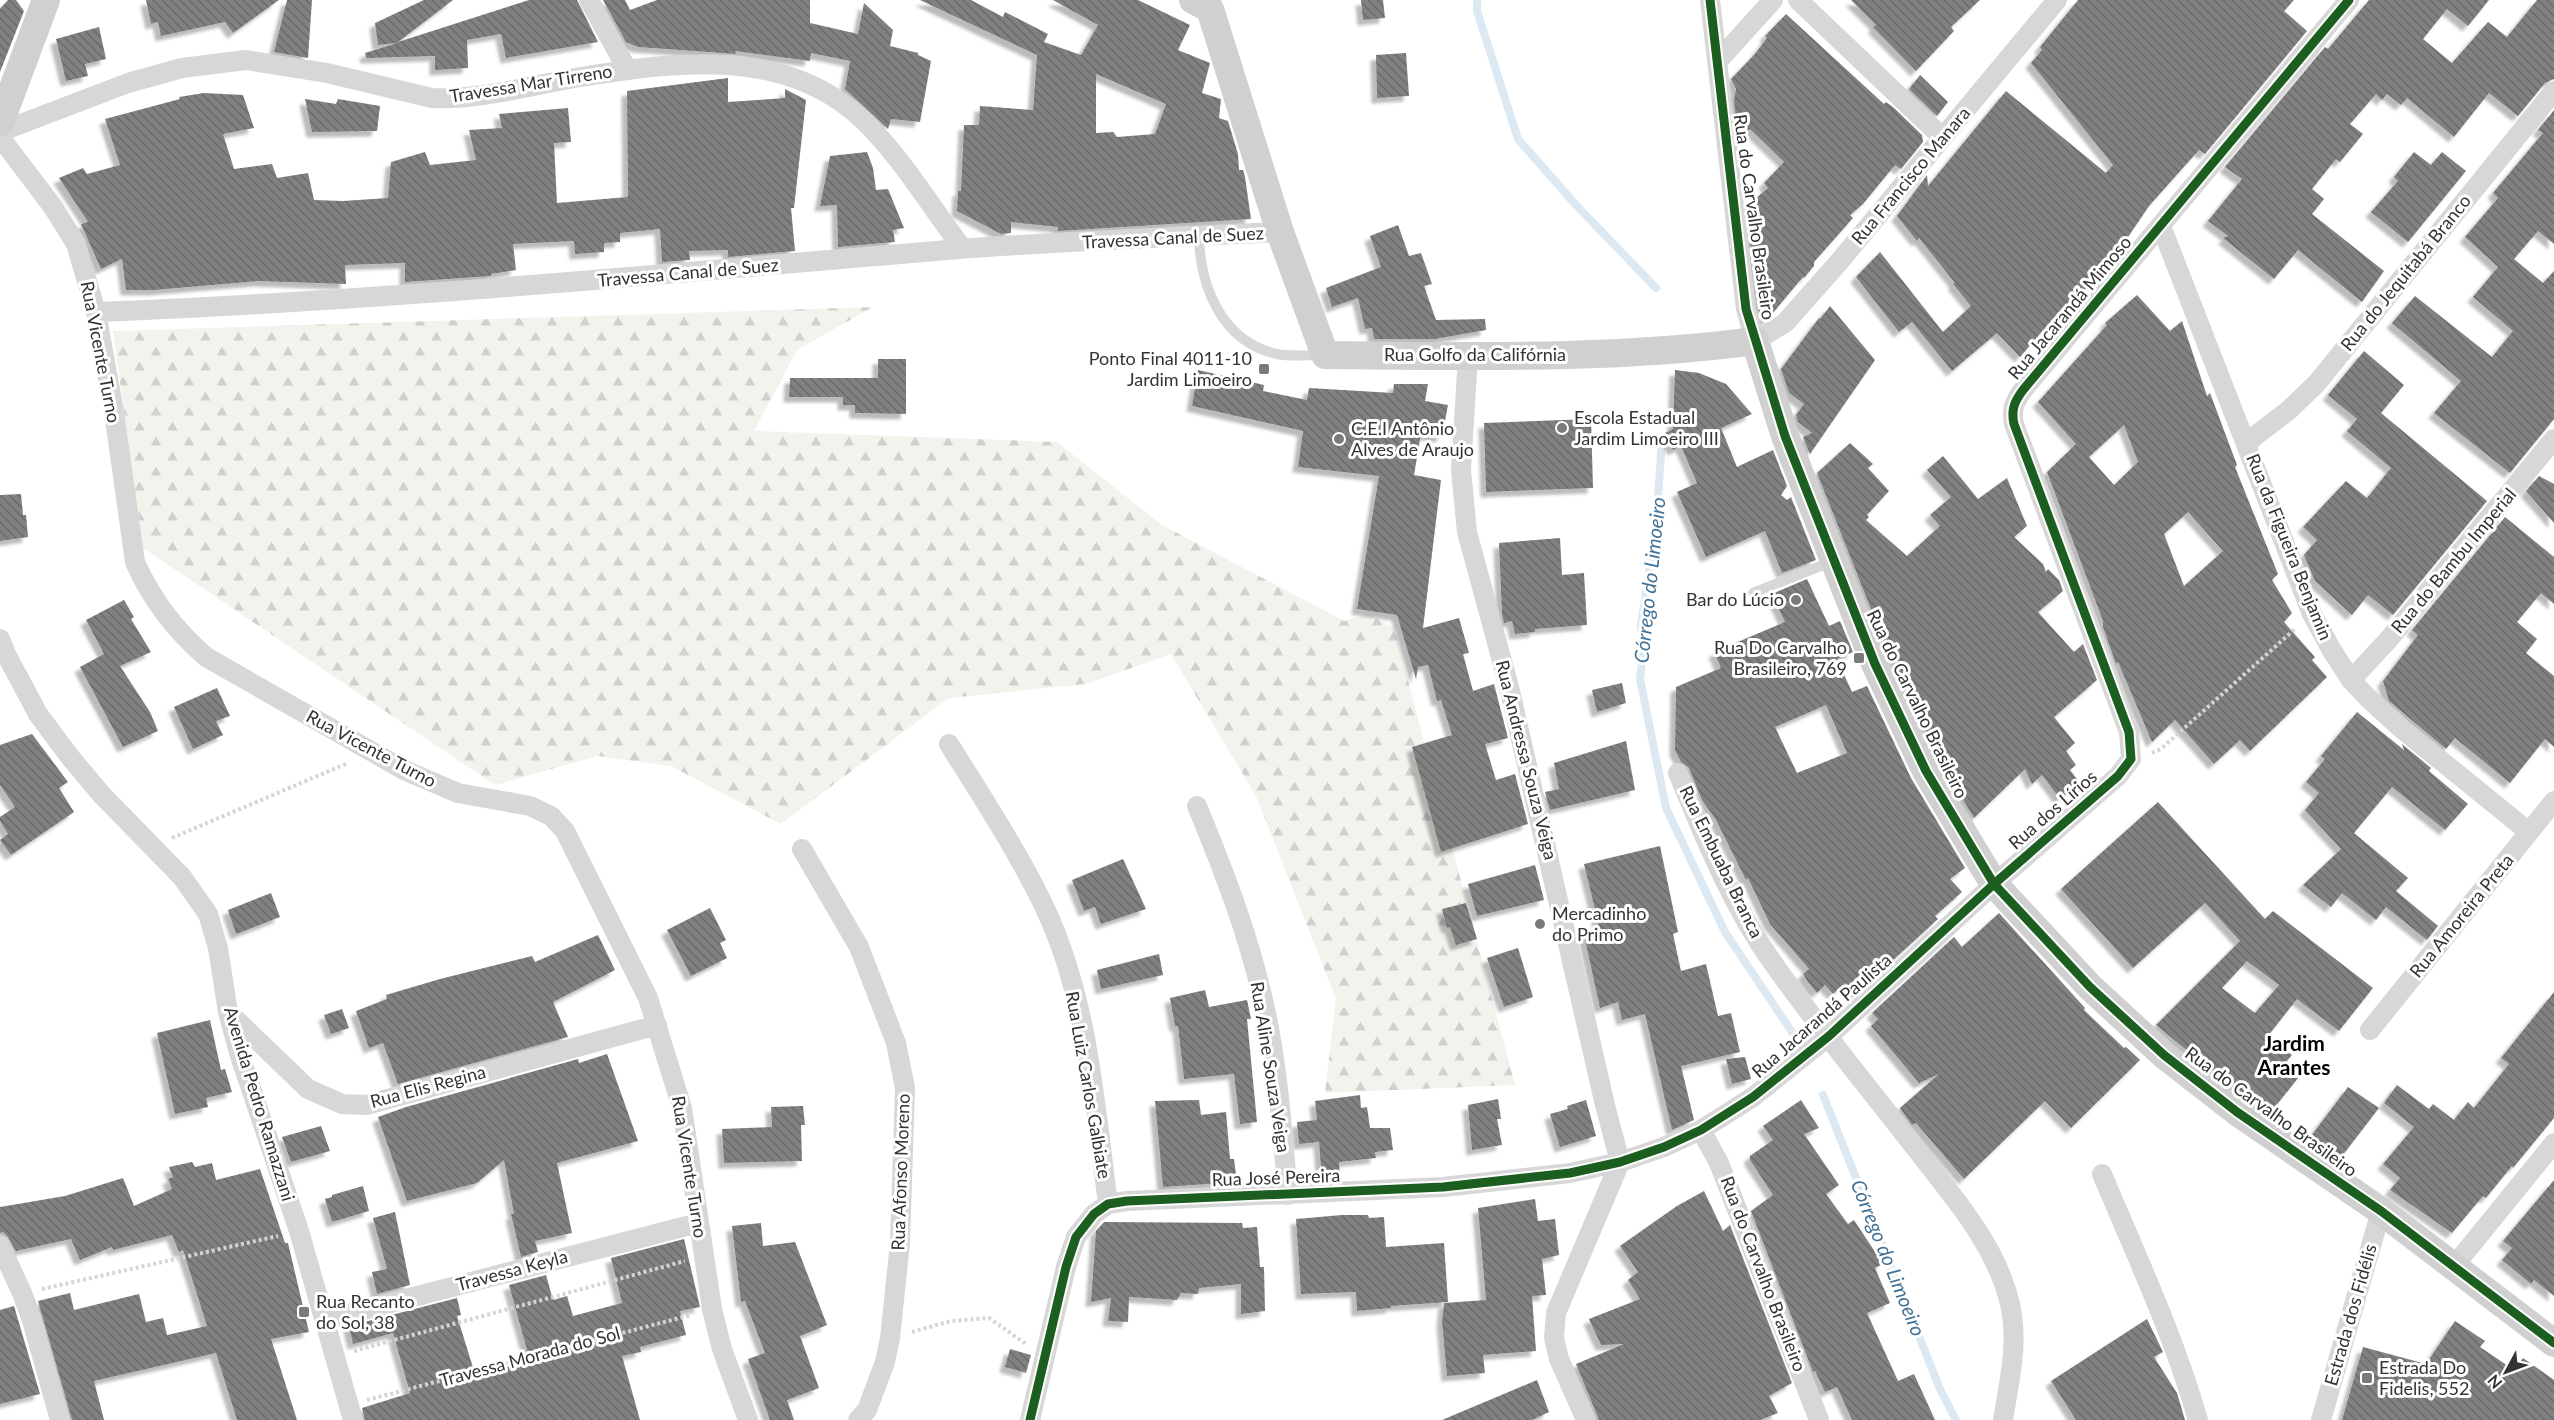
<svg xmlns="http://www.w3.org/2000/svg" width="2554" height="1420" viewBox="0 0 2554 1420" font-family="Lato,sans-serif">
  <defs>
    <pattern id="forest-firs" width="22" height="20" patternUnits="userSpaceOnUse" patternTransform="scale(1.5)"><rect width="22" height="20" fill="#f1f4ed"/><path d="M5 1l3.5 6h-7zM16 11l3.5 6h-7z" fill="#cfd2cc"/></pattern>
    <pattern id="building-back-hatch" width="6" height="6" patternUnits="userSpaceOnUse" patternTransform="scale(1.5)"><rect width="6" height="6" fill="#818181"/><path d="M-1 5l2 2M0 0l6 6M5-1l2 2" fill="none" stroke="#6a6a6a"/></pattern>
    <filter id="shadow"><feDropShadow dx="-5.5" dy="5.5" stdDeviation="1.5" flood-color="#0004"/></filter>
  </defs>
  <rect width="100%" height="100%" fill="#fff"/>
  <path fill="url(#forest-firs)" d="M873 307 797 350 754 431 1057 442 1162 525 1344 621 1368 614 1394 628 1515 1085 1325 1093 1336 999 1256 796 1171 654 1086 684 949 698 781 824 671 766 598 756 495 785 143 548 113 331Z"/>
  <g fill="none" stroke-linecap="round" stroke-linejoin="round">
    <path stroke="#dde9f2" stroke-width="8" d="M1477 0V11L1518 139 1576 205 1656 288
      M1662 438 1656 529 1641 624 1643 653 1640 679 1666 808 1725 932 1800 1044
      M1823 1095 1940 1389 1956 1420"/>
  </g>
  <path fill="url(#building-back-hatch)" fill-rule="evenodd" filter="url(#shadow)" d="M8 0H16L24 11 0 72V9Z
    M146 0H279L233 33 225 22 161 36 158 22 151 24Z
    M287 0H312L308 58 274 52Z
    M424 0H453L398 42 529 0H577L598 42 506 58 501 34 467 40 468 68 435 70V56L366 58 365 53 397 43 378 45 375 23Z
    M603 0H625L630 10 657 0H810V23L858 34 864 3 893 30 890 46 918 53V55L931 61 920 122 891 119 888 129 845 89 850 61 811 53 810 61 735 51 736 54 638 47 626 42Z
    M920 0H971L1003 17 1005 12 1048 34 1044 42 1081 55 1098 25 1053 0H1138L1190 25 1178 50 1210 63 1202 93 1221 99 1219 118 1228 121 1238 154 1239 170H1243L1245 177 1251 219 1058 231V227L1011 222V233L1001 234 957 211 958 191H961L964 125H979L980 106 1033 110 1037 55ZM1096 74 1166 104 1155 134 1117 137 1113 132 1096 133Z
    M1361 0H1383L1385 18 1363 20Z
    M1851 0H1980L1951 27 1954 31 1916 71 1873 27 1876 25Z
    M2078 0H2294L2284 11 2307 31 2205 154 2199 150 2149 206 2124 243 2068 310 2064 306 2020 357 1997 333 1952 371 1912 322 1899 332 1856 277 1880 252 1943 332 1971 306 1953 284 1955 283 1919 238 1917 241 1897 216 1927 175 1928 186 2006 91 2106 173 2113 165 2031 63 2042 50 2040 47Z
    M2369 0H2489L2468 26 2447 9 2423 39 2452 63 2488 22 2507 37 2537 0H2554V79L2545 83 2518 116 2489 93 2454 137 2407 98 2401 105 2387 94 2382 100 2376 94 2350 124 2363 134 2340 162 2336 159 2312 189 2324 199 2312 214 2384 271 2362 302 2298 250 2274 279 2223 238 2228 236 2208 221 2242 179 2225 167 2325 47 2328 49Z
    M1786 14 1884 104 1886 102 1893 107 1922 135 1923 142 1901 169 1895 165 1863 204 1850 215 1853 218 1814 262V266L1804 278 1803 277 1767 320 1761 319 1758 307 1746 210 1749 204 1768 188 1764 183 1784 162 1750 129 1738 138 1734 100 1736 89 1731 79 1755 54 1767 38 1765 36Z
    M99 27 106 59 85 64 88 76 66 81 56 39Z
    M1406 53 1409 96 1377 98 1376 55Z
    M1920 75 1948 102 1937 116 1909 89Z
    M728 78V102L785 98V89L806 100 794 208H791L795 251 728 257V250L689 251 690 260 662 262 660 229 620 233V242L604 243V252L575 254 574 241 513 244 516 270 491 274V276L405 282V263L345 265 346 284 259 281 154 290H126L122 259 101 269 81 224 88 222 59 178 83 168 87 174 120 165 105 119 180 99 179 97 204 93 243 95 254 128 223 134 234 169 272 164 277 178 308 173 314 200 343 201 388 198 391 162 425 152 430 165 476 160 469 130 502 128 499 114 568 108 571 142 554 143 557 203 628 197 627 91Z
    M305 99 336 104 338 99 380 106 377 131 312 132Z
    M2554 110V244L2538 231 2514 259 2543 283 2554 271V419L2510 473 2434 413 2461 381 2392 323 2415 296 2492 357 2513 331 2473 297 2498 267 2465 237 2498 198 2493 193 2543 133 2538 130Z
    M867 152 873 168 876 190 888 189 904 228 893 230 895 242 838 247 837 205 820 206 830 156Z
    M2414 152 2431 165 2442 152 2466 171 2408 242 2371 212 2398 181 2394 177Z
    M1398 225 1409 256 1421 253 1432 284 1424 286 1436 320 1485 319 1486 330 1435 339H1374L1372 328 1365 329 1358 298 1332 307 1326 288 1381 267 1370 236Z
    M2137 295 2170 331 2182 321 2207 396 2210 393 2237 465 2235 467 2278 574 2272 580 2292 613 2284 622 2315 657 2312 660 2327 677 2250 751 2240 740 2214 764 2175 720 2152 742 2118 662 2116 664 2103 627V621L2047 472 2076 444 2038 402 2107 325 2105 323ZM2124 425 2138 462 2114 485 2089 457ZM2188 512 2223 551 2184 586 2164 534Z
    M1830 306 1875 360 1810 454 1803 437 1812 433 1798 422 1796 415 1804 404 1789 393 1781 369 1819 318 1820 319Z
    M2364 351 2404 385 2381 413 2487 501 2393 615 2368 595 2352 615 2315 581 2304 555 2317 540 2303 527 2346 481 2367 498 2391 468 2347 431 2357 419 2328 395Z
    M878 359H906V414L855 413V405H843V397H789L790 378H878Z
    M1198 370 1264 385 1263 391 1307 400 1309 388 1393 393 1394 384H1428L1425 401 1448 405 1442 437 1421 434 1414 475 1441 480 1423 628 1459 618 1469 653 1463 654 1473 691 1494 684 1508 738 1485 744 1496 780 1515 774 1528 824 1441 852 1412 747 1452 735 1441 700 1437 701 1428 665 1418 667 1416 679 1397 615 1357 609 1379 476 1298 467 1303 431 1192 406Z
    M1675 370 1699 373 1726 384 1752 414 1721 428 1737 467 1773 450 1787 486 1781 495 1787 500 1791 497 1816 560 1782 573 1765 531 1706 557 1677 492 1697 483 1681 446 1673 450 1665 433 1673 429Z
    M1591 419 1593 488 1486 492 1484 423Z
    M1850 443 1873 464 1868 468 1889 491 1867 515 1869 517 1866 520 1907 556 1940 526 1930 515 1951 497 1927 470 1943 456 1978 499 2007 478 2027 526 2014 537 2043 564 2046 572 2048 569 2059 580 2063 591 2038 612 2074 652 2083 644 2097 680 2054 717 2075 743 2066 751 2076 765 2070 770 2080 783 2060 799 2042 775 2032 784 2025 769 1974 818 1941 763 1890 657 1817 473Z
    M2539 476 2554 484V523L2526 491Z
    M21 494 23 515H26L28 537 0 541V495Z
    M2505 517 2554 557V604L2541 593 2517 622 2537 639 2526 653 2554 676V747L2545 739 2510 783 2455 738 2446 749 2389 701 2383 681 2418 635 2412 630Z
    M1560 538 1562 575 1584 573 1587 625 1535 629V632L1515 634 1512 621 1504 623 1502 614 1499 543Z
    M1807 579 1829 626 1840 621 1853 652 1837 659 1852 692 1867 686 1911 778 1965 868 1950 879 1962 892 1935 916 1938 919 1856 994 1846 983 1833 994 1825 985 1817 993 1808 982 1803 974 1809 969 1770 924 1748 878 1746 880 1716 820 1702 800 1689 768 1681 762 1675 750 1676 687 1721 668 1714 652 1785 622 1772 594ZM1826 705 1847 753 1797 773 1775 727Z
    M124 600 134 617 131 619 151 652 120 666 150 712 158 731 123 747 80 667 104 654 86 620Z
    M1622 683 1626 703 1597 712 1592 690Z
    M217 688 230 716 216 721 223 735 193 749 174 707Z
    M2357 712 2404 750 2402 744 2431 768 2429 771 2468 804 2445 830 2392 787 2354 833 2408 878 2396 891 2438 926 2427 940 2386 907 2376 920 2342 893 2331 907 2303 885 2341 849 2305 810 2319 793 2306 782 2325 759 2321 756Z
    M32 734 68 782 59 788 74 812 11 855 0 840 8 834 0 821V817L15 807 0 785V745Z
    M1626 741 1635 790 1550 810 1545 792 1559 789 1554 763Z
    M2158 802 2265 919 2273 911 2373 988 2339 1031 2297 999 2268 1036 2292 1055 2287 1061 2302 1073 2271 1112 2224 1081 2156 1025 2240 941 2205 903 2133 968 2061 889ZM2247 961 2279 985 2255 1013 2222 988Z
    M1660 846 1678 932 1673 934 1681 971 1706 964 1718 1016 1731 1013 1740 1052 1681 1066 1694 1120 1672 1130 1645 1014 1622 1020 1618 1002 1600 1008 1584 935 1600 930 1584 864Z
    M1123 859 1146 909 1101 924 1095 907 1084 911 1072 880Z
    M1535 865 1544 900 1477 916 1468 884Z
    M271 893 280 917 236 934 228 910Z
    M1466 903 1477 939 1456 945 1450 927 1447 928 1442 909Z
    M710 908 726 940 720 943 727 958 691 976 667 930Z
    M1999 913 2085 1008 2084 1010 2124 1048 2126 1047 2140 1060 2071 1128 2045 1101 1964 1179 1916 1123 1912 1125 1900 1108 1939 1074 1919 1083 1871 1026 1878 1019 1872 1013 1954 937 1962 947Z
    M598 935 615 970 553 1002 568 1037 398 1084 383 1043 369 1048 356 1011 387 999 386 995 440 979 532 956 535 962Z
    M1518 948 1533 997 1504 1007 1487 958Z
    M1159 954 1163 975 1101 989 1097 970Z
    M1205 990 1209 1007 1247 1000 1251 1019H1247L1257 1122 1240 1124 1234 1074 1184 1079 1178 1026H1175L1170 998Z
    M2554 992V1118L2513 1168 2512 1166 2486 1198 2483 1196 2452 1233 2390 1190 2400 1178 2383 1164 2414 1127 2384 1103 2397 1085 2429 1109 2433 1104 2454 1120 2468 1102 2474 1108 2509 1064 2501 1058Z
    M342 1009 349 1028 331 1034 324 1015Z
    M210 1020 221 1070 225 1069 232 1092 206 1098 208 1107 175 1114 157 1033Z
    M607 1054 638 1141 557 1163 572 1233 535 1241 538 1252 521 1257 511 1214H514L504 1160 477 1183 407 1201 378 1117 406 1107 578 1059 579 1063Z
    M1745 1057 1751 1079 1732 1084 1726 1059Z
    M2348 1087 2379 1108 2339 1160 2308 1140Z
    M1360 1095 1361 1108 1367 1107 1370 1128H1390L1393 1150 1375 1152 1376 1158 1339 1162 1340 1180H1322L1319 1142 1299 1144 1297 1122 1317 1120 1315 1101Z
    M1498 1099 1501 1119H1497L1502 1145 1472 1150 1468 1105Z
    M1199 1100 1201 1115 1226 1112 1230 1159H1234L1237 1182 1163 1187 1155 1101Z
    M1586 1100 1596 1136 1560 1147 1550 1114 1568 1109 1567 1106Z
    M1801 1100 1819 1128 1804 1134 1839 1185 1826 1194 1848 1224 1854 1220 1883 1264 1875 1268 1890 1303 1867 1313 1898 1381 1914 1374 1935 1420H1852L1837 1387 1825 1392 1815 1371 1813 1372 1751 1211 1773 1195 1750 1160V1156L1773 1140 1763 1126Z
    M803 1106 805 1125H801L802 1161 724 1163 722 1129 772 1127 771 1107Z
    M321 1126 330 1151 291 1162 282 1137Z
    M192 1162 195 1167 212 1163 216 1180 260 1169 285 1243H288L309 1332 271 1339 297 1420H237L216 1353 94 1381 104 1420H72L38 1301 70 1293 74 1310 139 1294 146 1322 163 1318 167 1335 207 1326 183 1250 179 1252 172 1235 113 1250 112 1247 80 1260 71 1239 16 1251 7 1236 3 1232 0 1233V1207L65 1196 123 1178 134 1206 172 1189 168 1179 173 1177 169 1167Z
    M2554 1180V1296L2534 1280 2531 1284 2502 1260 2512 1248 2503 1241Z
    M363 1186 369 1211 332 1222 325 1199 332 1197V1195Z
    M1704 1191 1723 1231 1730 1225 1792 1383 1769 1396 1778 1413 1760 1420H1599L1576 1364 1624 1344 1601 1345 1589 1319 1640 1299 1628 1280 1638 1272 1620 1246 1677 1206Z
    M1535 1199 1538 1221 1555 1219 1559 1255 1542 1259 1546 1295 1532 1296 1536 1351 1483 1355 1485 1373 1447 1376 1442 1322 1444 1303 1486 1300 1478 1208Z
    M395 1212 410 1285 377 1294 372 1272 387 1269 373 1218Z
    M1342 1215H1368L1369 1218 1384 1217 1386 1247 1444 1243 1448 1302 1391 1306V1308L1357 1311 1356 1292 1301 1294 1296 1219Z
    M1104 1222 1242 1223 1243 1228 1257 1227 1260 1267H1264L1265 1311 1241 1314V1284L1199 1288 1198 1294 1181 1293 1177 1300 1129 1297 1128 1322 1108 1321 1111 1298 1091 1302 1096 1231Z
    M761 1223 763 1246 795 1242 827 1325 800 1336 819 1388 787 1400 794 1420H770L748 1359 765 1353 745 1301 741 1302 732 1226Z
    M684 1239 700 1307 680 1311 686 1335 640 1347 641 1352 622 1356 640 1420H365L362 1408 410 1393 393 1333 353 1344 349 1326 457 1298 461 1315 457 1316 475 1374 490 1369 491 1371 530 1361 509 1285 546 1275 553 1300 567 1296 573 1316 622 1303 611 1258Z
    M14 1306 40 1394 0 1404V1310Z
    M2147 1319 2163 1352 2154 1357 2177 1393 2185 1420H2076L2051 1381Z
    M2455 1321 2485 1341 2480 1347 2514 1370 2523 1358 2554 1380V1420H2342L2363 1347 2426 1364Z
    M1010 1349 1031 1355 1026 1373 1005 1367Z
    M1537 1380 1549 1412 1532 1420H1442Z"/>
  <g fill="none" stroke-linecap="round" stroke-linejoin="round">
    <path stroke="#d5d5d5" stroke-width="4" stroke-dasharray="3 3" stroke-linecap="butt" d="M2152 753 2161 749 2296 628
      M172 838 348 763
      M42 1289 278 1236
      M912 1332 951 1321 989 1318 1026 1344
      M354 1351 685 1261
      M367 1400 691 1315"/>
    <path stroke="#d7d7d7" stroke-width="10" d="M1199 236C1200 287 1222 342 1277 354 1291 357 1309 355 1324 355
      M1753 593 1833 561"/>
    <path stroke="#d7d7d7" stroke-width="20" d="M589 0 627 69
      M1710 0 1746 309 1755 341 1785 323 1839 262 2057 0
      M1798 0 1942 137
      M1717 62 1773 0
      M0 132 128 83 182 68 246 60 327 73 432 98C482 100 532 85 581 77 677 61 785 47 862 119 900 155 931 207 963 249
      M0 137 53 207 76 244 96 312 114 412 135 562C152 601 175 630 206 657L404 770 458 793 530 806 551 816 565 831 648 998 682 1108 712 1309 722 1349 748 1420
      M2161 226 2312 614 2331 649 2351 680 2367 697 2402 729 2529 832
      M96 312C385 301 671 273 959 249 1065 241 1173 237 1280 232
      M1468 356 1461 470 1467 532 1509 687 1605 1105 1620 1162
      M2246 443 2289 410 2317 383 2554 91
      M0 639 7 656 38 714 70 757 102 795 182 877 208 914 218 948 228 1012 240 1056 299 1231 353 1420
      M2351 680 2389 639 2554 439
      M949 744C982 797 1017 850 1044 906 1088 998 1095 1105 1108 1204
      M1678 773C1705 838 1732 906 1773 963 1818 1027 1869 1088 1917 1150 1953 1197 1996 1244 2010 1304 2019 1343 2009 1381 2003 1420
      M1197 806C1223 869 1248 933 1263 1000 1278 1063 1282 1130 1288 1195
      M802 849 859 947 896 1043 905 1088 900 1243 890 1338 885 1362 867 1410 858 1420
      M228 1012 308 1089 342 1104 366 1105 657 1025
      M2370 1030 2554 801
      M1701 1130 1719 1163 1819 1420
      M2102 1174C2136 1255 2174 1336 2198 1420
      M0 1245 22 1293 32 1320 60 1420
      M2454 1266 2554 1143
      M325 1320 698 1223
      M1030 1420 1066 1267 1076 1237 1094 1214 1108 1204 1127 1201 1443 1187 1570 1173 1620 1162 1664 1147 1701 1130 1753 1097 1829 1036 1994 884 2118 776 2131 759 2129 732 2014 424C2011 410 2014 402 2023 390L2349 0
      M1586 1420 1559 1359 1554 1338 1556 1313 1620 1162
      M2321 1420 2381 1211"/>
    <path stroke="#d0d0d0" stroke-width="28" d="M1193 0 1210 9 1280 232 1325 355C1469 356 1613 360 1755 341L1785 436 1875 664 1926 771 1994 884 2090 987 2164 1055 2237 1112 2381 1211 2554 1343
      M0 123 46 0"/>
    <defs>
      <path id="cycleway" d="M1710 0 1746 309 1785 436 1875 664 1926 771 1994 884 2090 987 2164 1055 2237 1112 2381 1211 2554 1343
        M1030 1420 1066 1267 1076 1237 1094 1214 1108 1204 1127 1201 1443 1187 1570 1173 1620 1162 1664 1147 1701 1130 1753 1097 1829 1036 1994 884 2118 776 2131 759 2129 732 2014 424C2011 410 2014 402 2023 390L2349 0"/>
    </defs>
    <use href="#cycleway" stroke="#fff" stroke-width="13"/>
    <use href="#cycleway" stroke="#1b5e20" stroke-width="9"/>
  </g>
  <g fill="#7a7a7a" stroke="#fff" stroke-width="2">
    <rect x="1258" y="363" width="12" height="12" rx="3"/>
    <circle cx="1562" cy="428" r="6"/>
    <circle cx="1339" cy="439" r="6"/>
    <circle cx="1796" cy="600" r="6"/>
    <rect x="1853" y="652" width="12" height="12" rx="3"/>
    <circle cx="1540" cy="924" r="6"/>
    <rect x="298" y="1306" width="12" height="12" rx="3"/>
    <rect x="2361" y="1372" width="12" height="12" rx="3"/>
  </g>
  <g text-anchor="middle" stroke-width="6" stroke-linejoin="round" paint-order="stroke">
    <g font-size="18" fill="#333" stroke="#fff">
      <text transform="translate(531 84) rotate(-9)" y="6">Travessa Mar Tirreno</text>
      <text transform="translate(1911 176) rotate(-50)" y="6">Rua Francisco Manara</text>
      <text transform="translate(1754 217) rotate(82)" y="6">Rua do Carvalho Brasileiro</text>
      <text transform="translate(1173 238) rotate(-3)" y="6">Travessa Canal de Suez</text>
      <text transform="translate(688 273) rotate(-5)" y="6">Travessa Canal de Suez</text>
      <text transform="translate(2406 273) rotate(-51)" y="6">Rua do Jequitabá Branco</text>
      <text transform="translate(2070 308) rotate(-50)" y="6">Rua Jacarandá Mimoso</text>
      <text transform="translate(100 352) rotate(79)" y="6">Rua Vicente Turno</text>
      <text x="1475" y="361">Rua Golfo da Califórnia</text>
      <text transform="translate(2289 547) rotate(68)" y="6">Rua da Figueira Benjamin</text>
      <text transform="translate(2454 561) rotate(-50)" y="6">Rua do Bambu Imperial</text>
      <text transform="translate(1917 704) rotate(64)" y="6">Rua do Carvalho Brasileiro</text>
      <text transform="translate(371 749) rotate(28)" y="6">Rua Vicente Turno</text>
      <text transform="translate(1526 760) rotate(76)" y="6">Rua Andressa Souza Veiga</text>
      <text transform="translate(2053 810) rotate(-41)" y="6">Rua dos Lírios</text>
      <text transform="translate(1721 862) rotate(64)" y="6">Rua Embuaba Branca</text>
      <text transform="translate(2462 916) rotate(-51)" y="6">Rua Amoreira Preta</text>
      <text transform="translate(1822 1016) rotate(-41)" y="6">Rua Jacarandá Paulista</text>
      <text transform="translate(1270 1067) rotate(81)" y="6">Rua Aline Souza Veiga</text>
      <text transform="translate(1088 1085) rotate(80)" y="6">Rua Luiz Carlos Galbiate</text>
      <text transform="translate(428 1087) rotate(-15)" y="6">Rua Elis Regina</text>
      <text transform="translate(259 1104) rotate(73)" y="6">Avenida Pedro Ramazzani</text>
      <text transform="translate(2271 1112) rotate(36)" y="6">Rua do Carvalho Brasileiro</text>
      <text transform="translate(689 1167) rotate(81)" y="6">Rua Vicente Turno</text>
      <text transform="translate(901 1172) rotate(-88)" y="6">Rua Afonso Moreno</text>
      <text transform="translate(1276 1178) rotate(-2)" y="6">Rua José Pereira</text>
      <text transform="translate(512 1271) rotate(-15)" y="6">Travessa Keyla</text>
      <text transform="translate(1763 1274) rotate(69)" y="6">Rua do Carvalho Brasileiro</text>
      <text transform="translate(2351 1315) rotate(-74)" y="6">Estrada dos Fidélis</text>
      <text transform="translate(530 1357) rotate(-15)" y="6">Travessa Morada do Sol</text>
    </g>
    <g font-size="18" fill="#333" stroke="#fff" text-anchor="start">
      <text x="1252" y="365" text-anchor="end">Ponto Final 4011-10<tspan x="1252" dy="21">Jardim Limoeiro</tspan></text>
      <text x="1574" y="424">Escola Estadual<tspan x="1574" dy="21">Jardim Limoeiro III</tspan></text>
      <text x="1351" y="435">C.E.I Antônio<tspan x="1351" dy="21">Alves de Araujo</tspan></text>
      <text x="1784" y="606" text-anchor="end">Bar do Lúcio</text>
      <text x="1847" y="654" text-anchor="end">Rua Do Carvalho<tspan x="1847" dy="21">Brasileiro, 769</tspan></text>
      <text x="1552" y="920">Mercadinho<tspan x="1552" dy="21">do Primo</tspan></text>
      <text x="316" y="1308">Rua Recanto<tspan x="316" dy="21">do Sol, 38</tspan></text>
      <text x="2379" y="1374">Estrada Do<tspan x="2379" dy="21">Fidelis, 552</tspan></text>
    </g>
    <g font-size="20" font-style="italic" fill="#417194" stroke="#fff">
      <text transform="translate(1650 580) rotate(-84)" y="7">Córrego do Limoeiro</text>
      <text transform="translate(1888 1258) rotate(68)" y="7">Córrego do Limoeiro</text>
    </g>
    <g font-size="21" font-weight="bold" fill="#000" stroke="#fff">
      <text x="2294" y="1051">Jardim<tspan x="2294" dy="24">Arantes</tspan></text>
    </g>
  </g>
  <g transform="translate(2506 1372) rotate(229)" stroke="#ffffff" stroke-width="4.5" paint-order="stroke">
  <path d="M0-4.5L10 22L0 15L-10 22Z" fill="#333333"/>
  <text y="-9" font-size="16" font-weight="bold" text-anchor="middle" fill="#333333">N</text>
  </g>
</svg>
